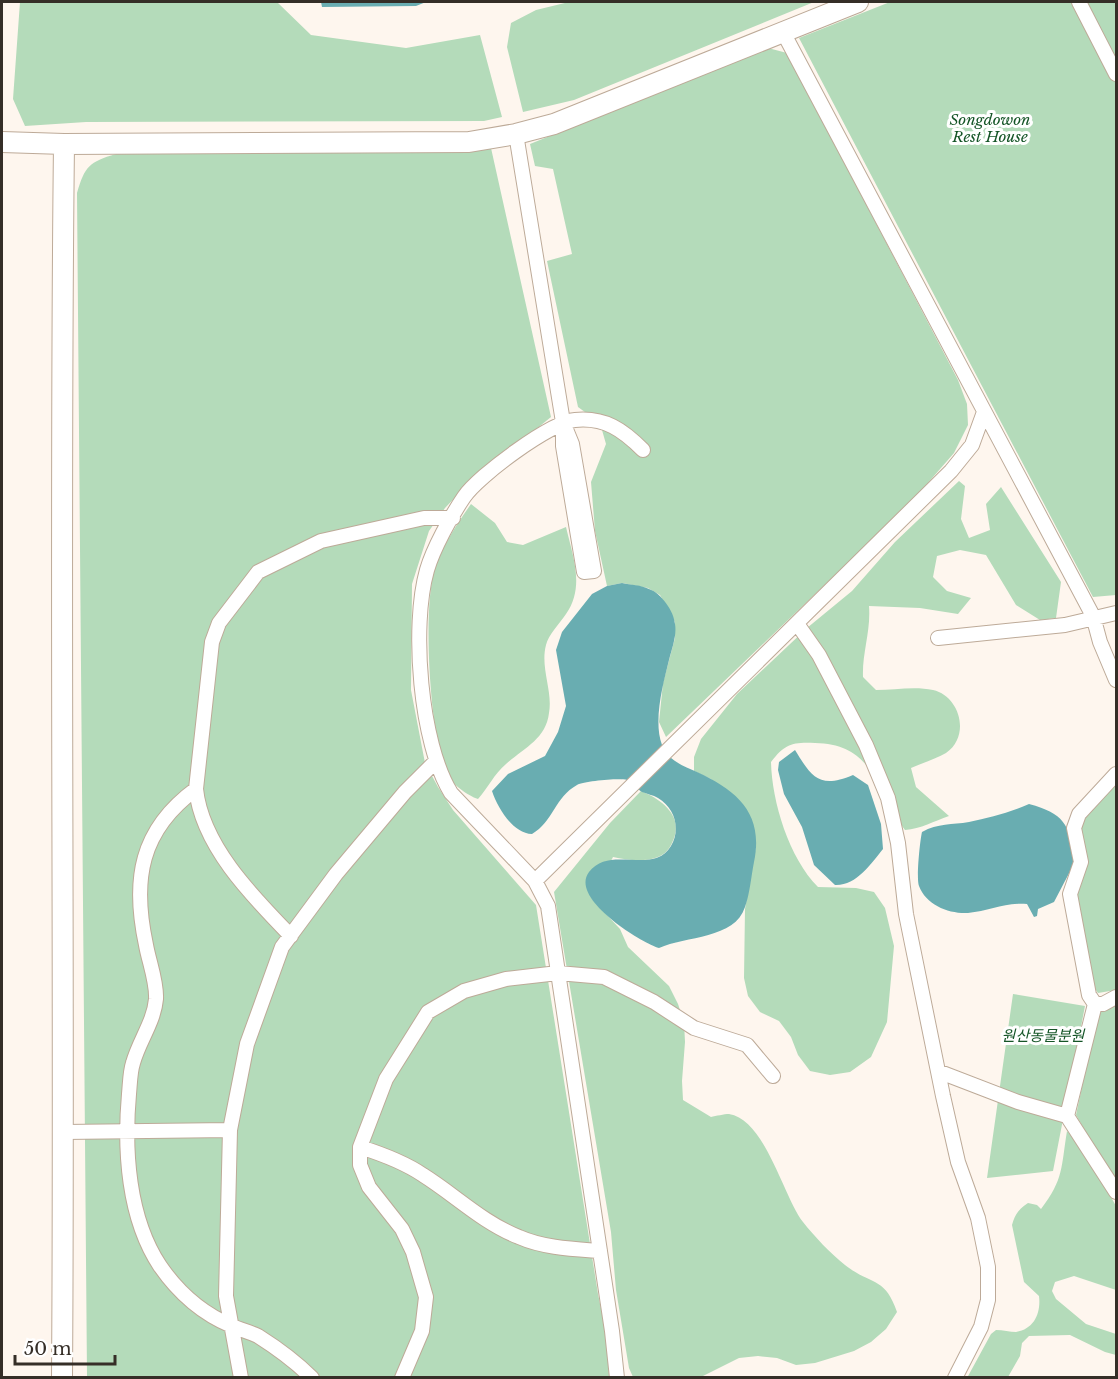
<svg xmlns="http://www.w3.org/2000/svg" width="1118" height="1379" viewBox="0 0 1118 1379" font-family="'Libre Baskerville','Noto Sans KR',serif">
  <rect width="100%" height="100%" fill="#fef6ee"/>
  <path fill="#b4dbba" d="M20 2H277L311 35 406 48 480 35 502 117 484 121 86 122 25 126 13 99Z
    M569 2H814L574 100 523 112 507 47 511 23 536 10Z
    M890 2H1116V595L1093 597 799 38Z
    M768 48 787 53 958 380 967 404 968 425 954 453 913 500 666 737 659 722 663 683 675 638V622L660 595 648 588 622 583 607 586 595 531 591 482 606 444 600 423 578 407 547 261 572 254 553 169 535 166 530 144Z
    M491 148 551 417 464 488 445 508 429 531 412 584 411 690 425 763 438 787 453 810 536 905 598 1294 607 1338 609 1377H87L77 193C85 166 89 162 116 154L449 152Z
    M959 481 965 486 961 519 969 538 990 530 986 504 1001 487 1061 582 1056 618 1040 620 1016 605 986 555 960 550 937 556 933 577 947 591 971 598 958 614 920 608 869 606C871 631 862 653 863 677L876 690C894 690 915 686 933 690 960 696 971 736 946 753 936 759 922 763 911 768L916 787 949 816C934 821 921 829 905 830 876 791 875 744 815 743 792 742 785 744 771 762 772 802 789 858 818 887L856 888 874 892 885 908 894 946 887 1022 871 1057 850 1072 830 1075 810 1071 798 1055 791 1037 779 1021 760 1012 748 996 744 978 745 909 756 846 711 779 694 771V757L701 739 737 694 807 628 852 591 895 542Z
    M471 504 495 523 507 542 523 545 566 527C573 557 585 587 566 614 560 623 548 635 546 645 540 668 553 691 549 713 546 739 524 748 506 764 494 774 488 788 478 799 468 796 451 783 446 774 430 735 422 608 435 568 443 545 457 524 471 504Z
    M1116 779V990L1098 993 1091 983 1076 887 1078 832 1081 821Z
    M641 791C663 800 685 817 672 843 669 850 663 856 655 858 643 862 626 860 613 857L592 899 620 929 628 947 669 986 678 1004 684 1022 685 1042 682 1081 683 1100 711 1117C716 1116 724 1114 729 1114 765 1119 783 1196 803 1222 814 1236 831 1254 845 1265 870 1285 885 1276 897 1312L886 1329 871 1342 854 1351 815 1363 796 1365 777 1358 758 1356 739 1358 703 1376 633 1377 629 1368 616 1290 611 1232 554 892 610 823Z
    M1013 994 1085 1006 1053 1171 987 1178Z
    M1116 1003V1185L1076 1115 1098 1012Z
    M1067 1131 1085 1151 1116 1206V1290L1074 1276 1055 1282 1052 1291 1056 1299 1086 1324 1116 1334V1355L1105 1352 1070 1335 1029 1336 1022 1343 1020 1356 1008 1377 967 1378 991 1334 996 1330C1003 1330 1010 1332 1016 1332 1035 1329 1041 1312 1039 1296L1024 1282 1012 1225C1015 1214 1019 1209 1028 1203L1037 1205 1041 1209C1064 1179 1061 1167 1067 1131Z"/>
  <path fill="#69adb1" d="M321 2H426L416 6 322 7Z
    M622 583C631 585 641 585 649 589 661 593 674 611 675 624 677 635 672 648 669 660 663 684 653 721 662 745 668 761 684 766 697 772 738 791 764 814 754 862 751 877 750 893 745 907 735 939 686 936 659 948 640 942 569 898 589 872 610 844 653 876 671 846 681 829 675 808 658 798 653 795 647 794 642 792 637 789 632 782 627 780 619 778 585 781 577 785 555 797 553 822 532 834 513 833 498 809 492 791L508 774 545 756 558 732 566 706 556 650 562 632 592 594 607 586Z
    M795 750C812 778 820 789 853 775L868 785 881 824 883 849C871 864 856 886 835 885L814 865 802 827 784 794 778 770 779 762Z
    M1029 804C1065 814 1067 823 1077 858L1054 902 1038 909 1037 916 1034 917 1027 904C1006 902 989 911 968 913 949 914 926 905 919 886 916 879 920 840 922 832 938 823 952 825 969 822 989 818 1009 813 1029 804Z"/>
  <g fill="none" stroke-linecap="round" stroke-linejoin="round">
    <defs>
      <path id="minor" d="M1079 2 1116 74
        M783 32 1093 616 1100 642 1116 680
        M516 134 563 422V446L584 572 594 571 572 444 563 422
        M798 625 819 655 866 745 888 798 898 843 906 914 943 1096 958 1162 978 1218 988 1267V1300L981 1327 955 1378
        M938 638 1065 625 1116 613
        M196 789C140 830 132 880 146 945 149 962 157 982 156 999 154 1022 139 1041 133 1063 130 1072 130 1084 129 1094 124 1150 128 1218 160 1266 178 1292 203 1314 232 1326 241 1330 250 1332 258 1336 277 1348 296 1362 312 1378
        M535 881 951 471 972 445 984 412
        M291 936C253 897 202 846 196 789L212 642 219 623 258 572 321 541 424 518H453
        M1095 1004 1089 995 1070 894 1081 862 1074 828 1079 814 1116 774
        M940 1072 1018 1102 1067 1116 1116 1192
        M1067 1116 1095 1004H1103L1116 997
        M64 1132 230 1130
        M360 1147C382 1154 404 1162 423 1175 455 1195 483 1223 519 1237 544 1248 573 1249 600 1251
        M241 1378 226 1296 230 1130 247 1044 282 947 336 874 405 792 435 762
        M402 1378 422 1331 426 1297 413 1252 402 1229 369 1187 360 1165V1147L386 1079 428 1012 464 991 506 979 558 973 604 977 654 1002 694 1028 747 1045 773 1076
        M617 1378 612 1331 548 906 535 881 451 793C420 743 411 626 427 570 433 549 451 516 464 497 478 476 551 422 575 420 605 417 623 430 643 450"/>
      <path id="secondary" d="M2 142 64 144 469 142 516 134 554 124 858 2
        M62 1378C65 966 59 555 64 144"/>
    </defs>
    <use href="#minor" stroke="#bdaa98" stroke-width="16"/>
    <use href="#secondary" stroke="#bdaa98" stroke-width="22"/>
    <use href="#minor" stroke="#fff" stroke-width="14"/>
    <use href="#secondary" stroke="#fff" stroke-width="20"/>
  </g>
  <g text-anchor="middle" stroke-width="6" stroke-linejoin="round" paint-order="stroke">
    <g font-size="15" font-style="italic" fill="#155527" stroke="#fff">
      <text x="990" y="125">Songdowon<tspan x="990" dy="17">Rest House</tspan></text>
      <text x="1043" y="1041">원산동물분원</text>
    </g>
  </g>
  <rect width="1118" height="1379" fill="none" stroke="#352e27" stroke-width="6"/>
  <path d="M15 1355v9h100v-9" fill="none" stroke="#352e27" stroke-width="3"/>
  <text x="24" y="1355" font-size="18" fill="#352e27" stroke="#ffffff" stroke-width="4.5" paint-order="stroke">50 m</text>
</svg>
